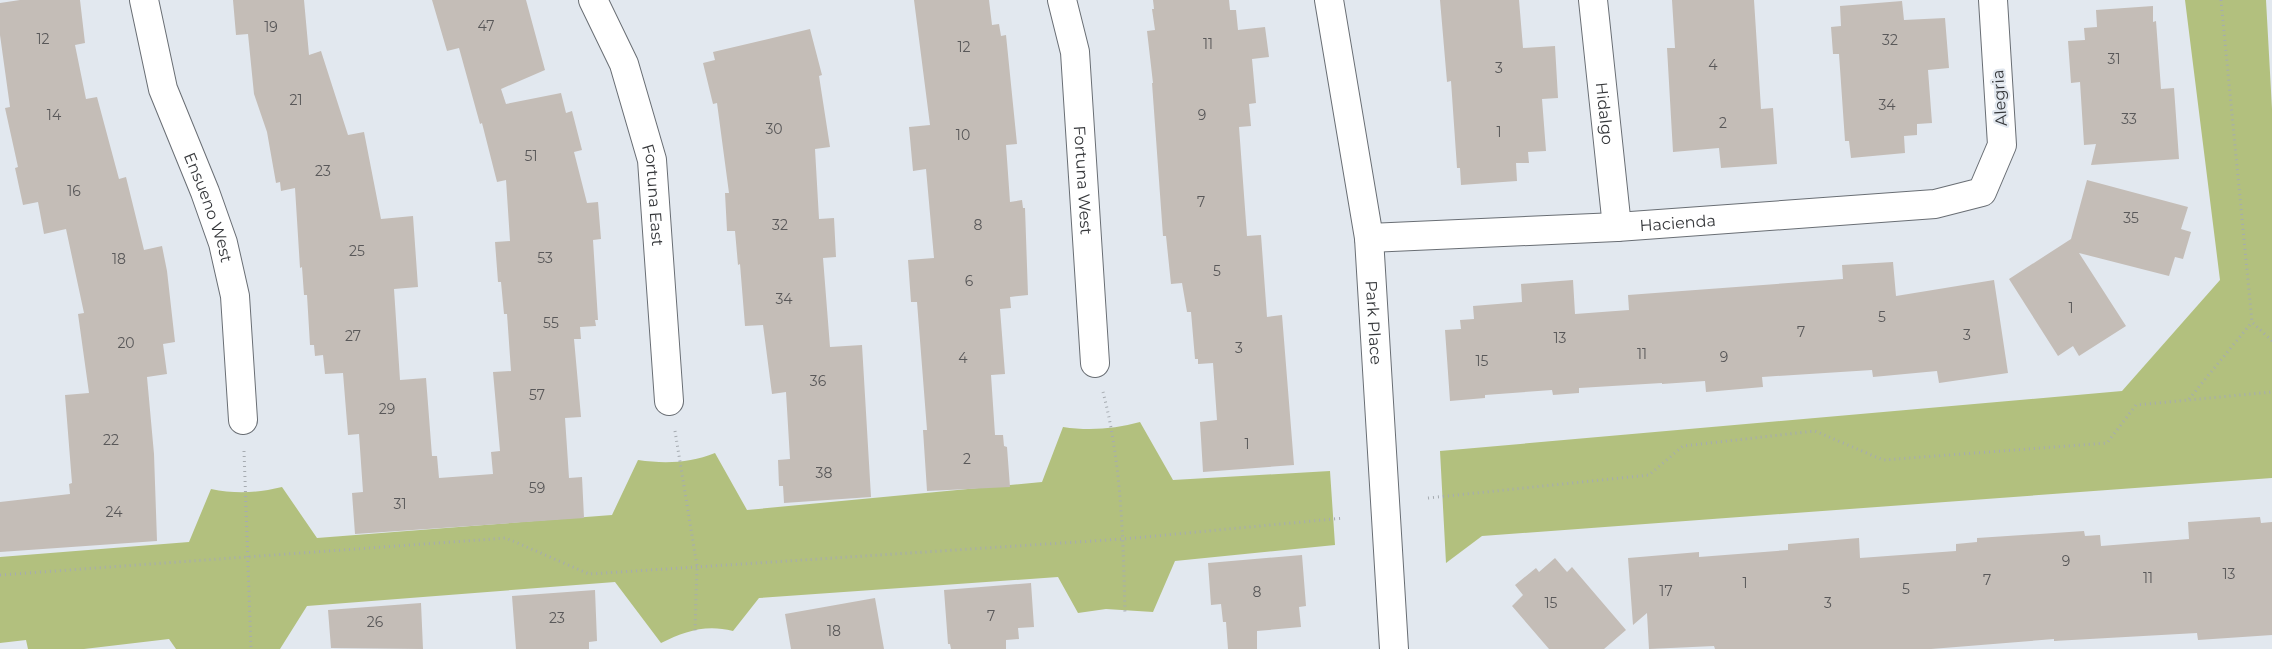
<svg xmlns="http://www.w3.org/2000/svg" width="2272" height="649" viewBox="0 0 2272 649" font-family="Montserrat,sans-serif">
  <rect width="100%" height="100%" fill="#e2e8ef"/>
  <path fill="#b2c07e" d="M2185 0H2266L2272 109V478L1482 536 1446 563 1440 451 2122 391 2220 280Z
    M1140 422 1173 480 1330 471 1335 545 1175 561 1153 612 1106 609 1078 613 1058 577 759 598 733 631C706 624 685 631 661 643L615 582 307 606 280 649H176L169 639 84 649H28L26 640 0 643V557L189 542 211 489C235 494 258 493 282 487L317 538 612 515 638 460C665 464 690 463 715 453L747 510 1042 482 1063 427C1089 431 1115 429 1140 422Z"/>
  <path fill="#c4bdb7" d="M20 0H80L85 43 75 45 86 99 97 97 119 179 126 177 144 250 162 246 167 271 175 342 163 344 167 374 147 377 154 454 157 541 0 552V502L70 494 69 484 72 483 65 395 89 393 78 314 84 313 66 229 44 234 38 202 23 205 15 168 18 167 5 108 10 107 0 35V3Z
    M233 0H304L309 55 321 51 348 135 364 132 381 219 413 216 418 287 394 289 400 380 426 378 432 456H437L439 478 493 474 491 452 500 451 493 372 511 371 507 314H504L501 282H498L495 242 510 241 506 180 497 182 482 123 480 124 459 48 447 51 432 0H526L545 70 501 89 506 104 561 93 566 113 572 111 582 150 574 152 587 203 598 202 601 239 593 240 598 320H595L596 326 580 327 581 339H574L581 417 565 418 569 478 582 477 584 518 355 534 352 493 363 492 359 434 348 435 343 373 325 374 323 355 315 356 314 345H310L307 295H304L302 267 300 268 295 188 281 191 280 182 276 183 267 132 254 94 248 34 236 35Z
    M914 0H989L992 25 999 24 1001 36 1006 35 1017 144 1006 145 1010 202 1022 200 1023 208H1025L1028 295 1010 297 1011 308 1000 309 1005 374 991 375 995 435H1003L1004 446 1007 447 1010 487 927 491 923 430H927L917 302H911L908 260 934 258 926 169 913 171 909 127 930 125Z
    M1153 0H1229L1230 10H1236L1238 30 1265 27 1269 57 1252 59 1256 103 1249 104 1251 126 1239 127 1247 236 1261 235 1267 317 1282 315 1294 465 1203 472 1200 422 1217 420 1213 363 1198 364V359H1195L1191 312H1187L1182 283 1171 284 1166 236H1163L1152 83H1153L1147 31 1155 30 1152 9H1154Z
    M1440 0H1519L1523 48 1555 46 1558 98 1542 99 1546 151 1528 152 1529 163H1516L1517 181 1461 185 1460 168H1457L1451 81 1447 82Z
    M1672 0H1754L1761 109 1773 108 1777 164 1721 168 1719 148 1673 152 1667 48H1675Z
    M1902 1 1904 20 1945 18 1949 68 1928 70 1932 123 1917 124V135L1904 136 1905 153 1851 158 1849 141H1845L1839 54H1833L1831 27 1841 26 1840 6Z
    M2153 6V22L2156 21 2161 89 2174 88 2179 159 2091 165 2096 144 2084 145 2080 82 2071 83 2068 41 2085 40 2084 28 2097 27 2096 10Z
    M810 29 822 75 819 76 830 147 815 149 819 219 834 218 836 257 823 258 830 347 862 345 871 497 784 503 783 486H779L778 460 790 459 786 392 772 394 763 325 745 326 740 264 738 265 735 231H727L725 193H729L717 103 713 104 703 63 715 60 713 52Z
    M2087 180 2188 207 2181 229 2191 232 2183 259 2175 257 2169 276 2079 253 2126 326 2079 356 2073 346 2058 356 2009 279 2071 239Z
    M1893 262 1896 296 1994 280 2008 373 1939 383 1937 371 1873 377 1872 370 1762 377 1763 387 1706 392 1705 381 1662 384V383L1579 388V393L1553 395 1552 390 1485 395V398L1450 401 1445 330 1461 329 1460 320 1474 319 1473 306 1522 302 1521 284 1573 280 1575 314 1629 310 1628 295 1843 279 1842 265Z
    M2260 517 2261 523 2272 522V635L2198 640 2197 633 2054 641V639L1931 649H1715L1714 646 1649 649 1647 613 1633 625 1628 558 1699 552V557L1788 550V544L1859 538 1860 558 1956 551V544L1977 542V538L2084 531 2085 536 2100 535 2101 546 2189 539 2188 522Z
    M1302 555 1306 606 1299 607 1301 627 1257 631V649H1228L1226 622H1223L1221 604 1211 605 1208 563Z
    M1555 558 1567 572 1572 567 1626 630 1604 649H1549L1512 606 1523 595 1515 585 1536 568 1539 572Z
    M1031 583 1034 627 1018 628 1019 639 1006 640V649H951L950 644H948L944 590Z
    M595 590 597 641 589 642V649H516L512 596Z
    M875 598 884 649H791L785 614Z
    M421 603 423 649 331 648 328 610Z"/>
  <g fill="none" stroke-linecap="round" stroke-linejoin="round">
    <defs>
      <g id="minor">
        <path id="s1" d="M144 0 163 89 205 192 223 243 235 296 243 420"/>
        <path id="s2" d="M593 0 624 64 652 160 669 401"/>
        <path id="s3" d="M1062 0 1075 52 1095 363"/>
        <path id="s4" d="M1329 0 1369 238 1394 649"/>
        <path id="s5" d="M1593 0 1617 227"/>
        <path id="s6" d="M1369 238 1617 227 1935 204 1982 192 2002 145 1993 0"/>
      </g>
    </defs>
    <use href="#minor" stroke="#696e74" stroke-width="30"/>
    <path stroke="#a6abb1" stroke-width="3" stroke-dasharray="1 4" stroke-linecap="butt" d="M2221 0 2252 322 2272 341
      M1103 392C1122 464 1123 540 1125 614
      M2189 399 2252 322
      M675 431 697 566 695 631
      M244 451 251 649
      M1428 498 1649 475 1683 446 1815 431 1883 460 2107 443 2136 405 2272 392
      M0 575 506 538 589 574 1123 539 1344 518"/>
    <use href="#minor" stroke="#fff" stroke-width="28"/>
  </g>
  <g text-anchor="middle" stroke-width="4.5" stroke-linejoin="round" paint-order="stroke">
    <g font-size="14" fill="#595859">
      <text x="486" y="31">47</text>
      <text x="271" y="32">19</text>
      <text x="43" y="44">12</text>
      <text x="1890" y="45">32</text>
      <text x="1208" y="49">11</text>
      <text x="964" y="52">12</text>
      <text x="2114" y="64">31</text>
      <text x="1713" y="70">4</text>
      <text x="1499" y="73">3</text>
      <text x="296" y="105">21</text>
      <text x="1887" y="110">34</text>
      <text x="54" y="120">14</text>
      <text x="1202" y="120">9</text>
      <text x="2129" y="124">33</text>
      <text x="1723" y="128">2</text>
      <text x="774" y="134">30</text>
      <text x="1499" y="137">1</text>
      <text x="963" y="140">10</text>
      <text x="531" y="161">51</text>
      <text x="323" y="176">23</text>
      <text x="74" y="196">16</text>
      <text x="1201" y="207">7</text>
      <text x="2131" y="223">35</text>
      <text x="780" y="230">32</text>
      <text x="978" y="230">8</text>
      <text x="357" y="256">25</text>
      <text x="545" y="263">53</text>
      <text x="119" y="264">18</text>
      <text x="1217" y="276">5</text>
      <text x="969" y="286">6</text>
      <text x="784" y="304">34</text>
      <text x="2071" y="313">1</text>
      <text x="1882" y="322">5</text>
      <text x="551" y="328">55</text>
      <text x="1801" y="337">7</text>
      <text x="1967" y="340">3</text>
      <text x="353" y="341">27</text>
      <text x="1560" y="343">13</text>
      <text x="126" y="348">20</text>
      <text x="1239" y="353">3</text>
      <text x="1642" y="359">11</text>
      <text x="1724" y="362">9</text>
      <text x="963" y="363">4</text>
      <text x="1482" y="366">15</text>
      <text x="818" y="386">36</text>
      <text x="537" y="400">57</text>
      <text x="387" y="414">29</text>
      <text x="111" y="445">22</text>
      <text x="1247" y="449">1</text>
      <text x="967" y="464">2</text>
      <text x="824" y="478">38</text>
      <text x="537" y="493">59</text>
      <text x="400" y="509">31</text>
      <text x="114" y="517">24</text>
      <text x="2066" y="566">9</text>
      <text x="2229" y="579">13</text>
      <text x="2148" y="583">11</text>
      <text x="1987" y="585">7</text>
      <text x="1745" y="588">1</text>
      <text x="1906" y="594">5</text>
      <text x="1666" y="596">17</text>
      <text x="1257" y="597">8</text>
      <text x="1551" y="608">15</text>
      <text x="1828" y="608">3</text>
      <text x="991" y="621">7</text>
      <text x="557" y="623">23</text>
      <text x="375" y="627">26</text>
      <text x="834" y="636">18</text>
    </g>
    <g font-size="16" fill="#35373a" stroke="#e2e8ef">
      <text transform="translate(1999 98) rotate(-94)" y="6">Alegria</text>
      <text dy="6" stroke="none"><textPath href="#s5" startOffset="114">Hidalgo</textPath></text>
      <text dy="6" stroke="none"><textPath href="#s3" startOffset="182">Fortuna West</textPath></text>
      <text dy="6" stroke="none"><textPath href="#s2" startOffset="206">Fortuna East</textPath></text>
      <text dy="6" stroke="none"><textPath href="#s1" startOffset="218">Ensueno West</textPath></text>
      <text dy="6" stroke="none"><textPath href="#s6" startOffset="309">Hacienda</textPath></text>
      <text dy="6" stroke="none"><textPath href="#s4" startOffset="326">Park Place</textPath></text>
    </g>
  </g>
</svg>
